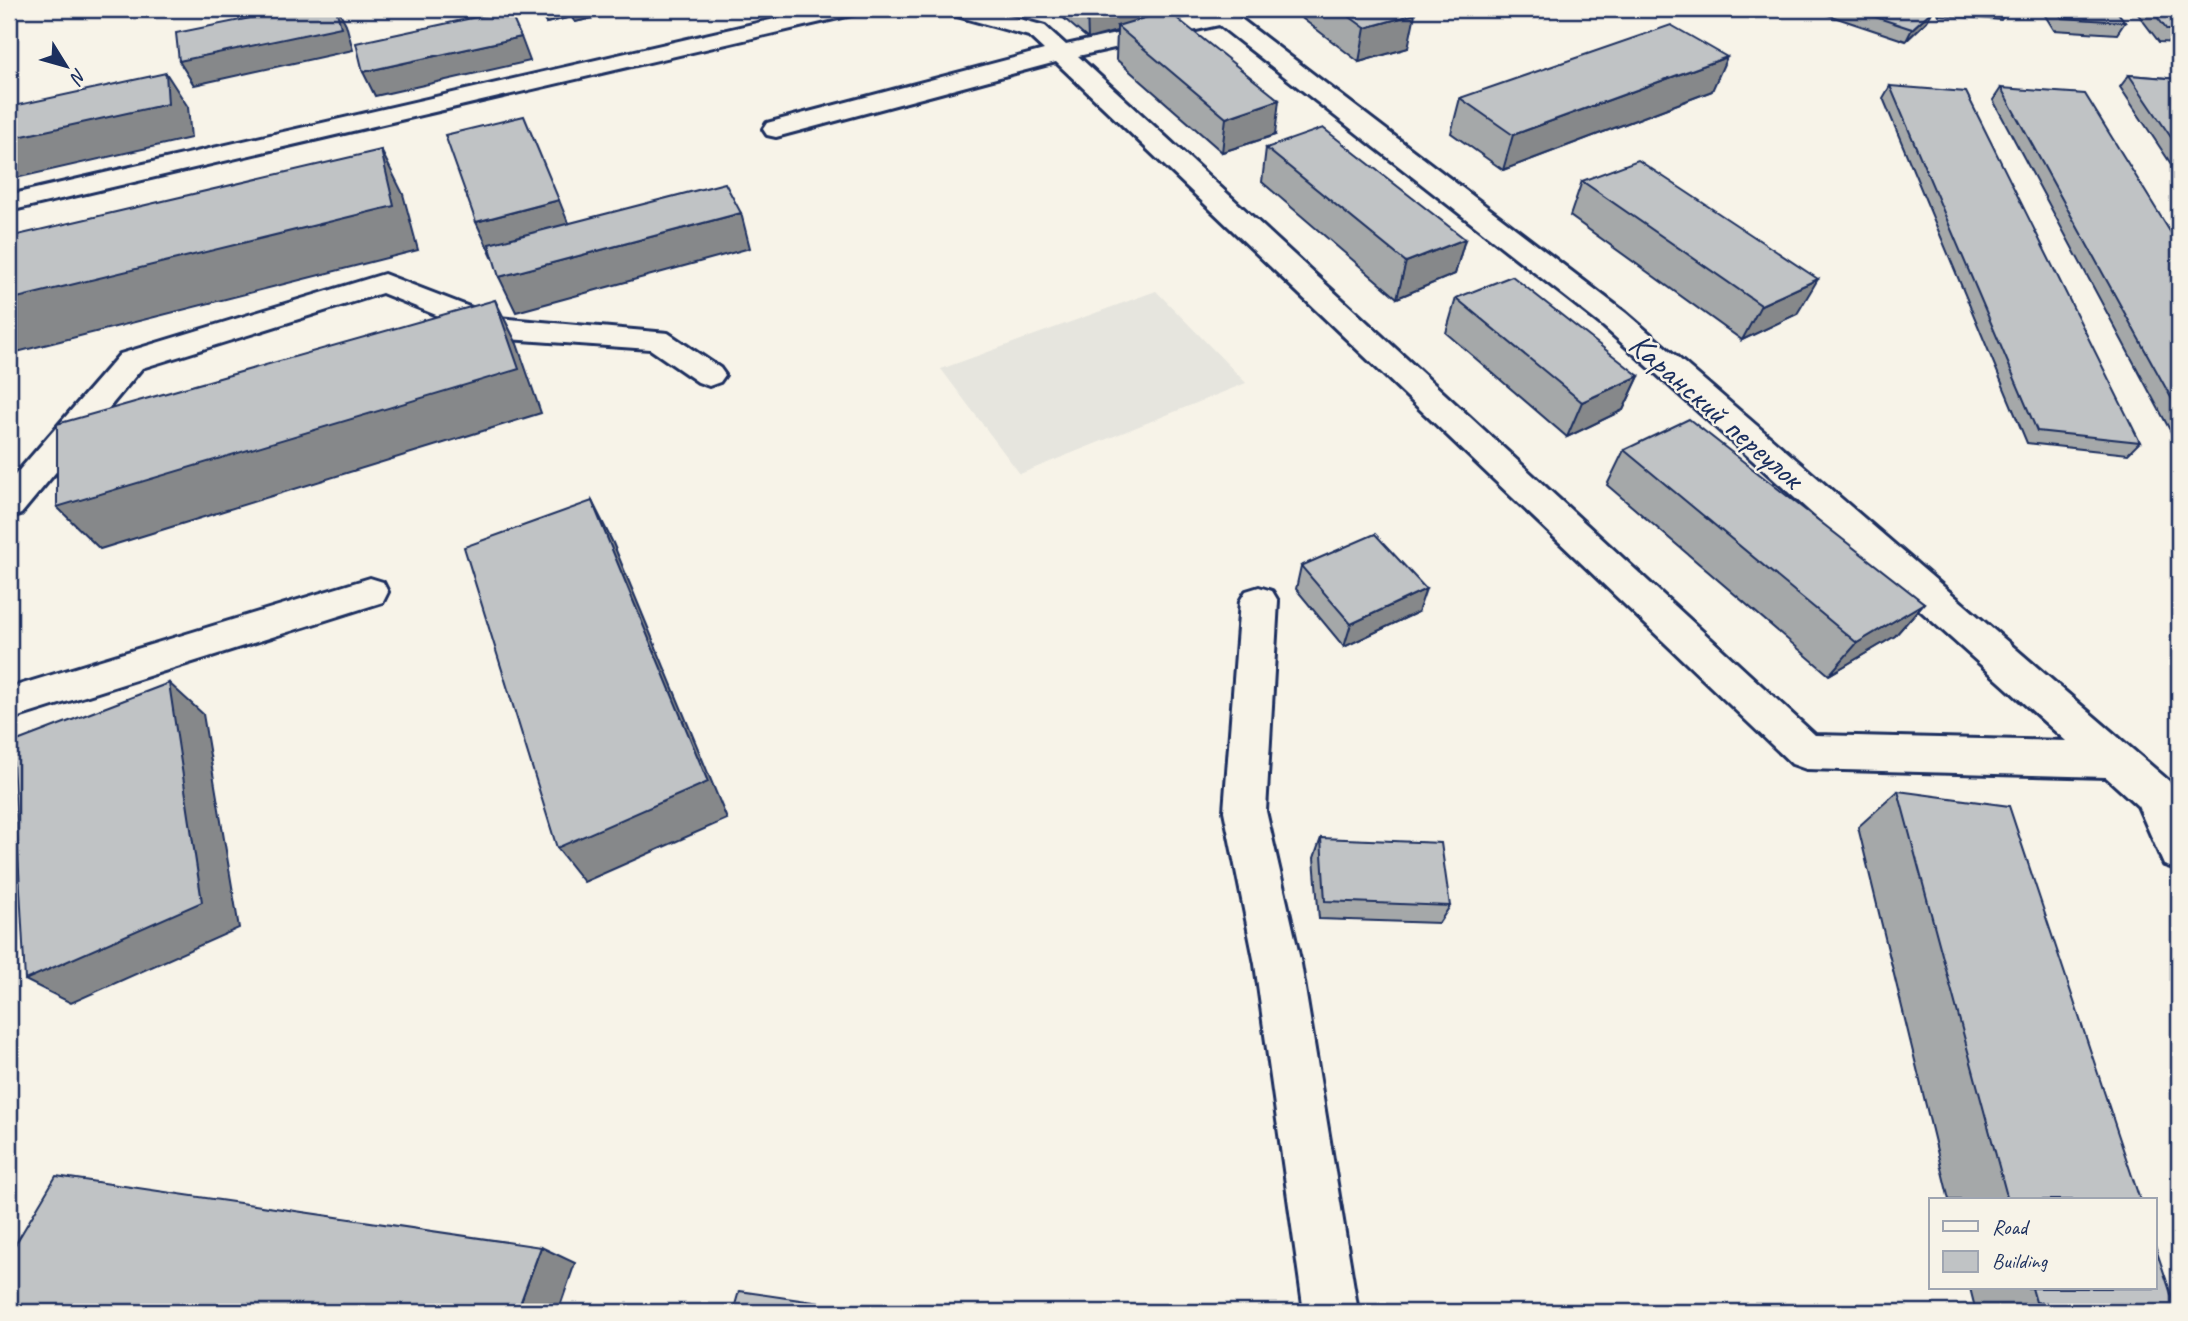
<svg xmlns="http://www.w3.org/2000/svg" width="2188" height="1321" viewBox="0 0 2188 1321" font-family="Caveat,sans-serif">
  <rect width="100%" height="100%" fill="#f7f3e8"/>
  <filter id="ink" filterUnits="userSpaceOnUse"><feTurbulence type="fractalNoise" baseFrequency=".0143" numOctaves="2"/><feDisplacementMap in="SourceGraphic" scale="14" xChannelSelector="R" yChannelSelector="G"/><feConvolveMatrix kernelMatrix="1 2 1 2 8 2 1 2 1" color-interpolation-filters="sRGB"/></filter>
  <g filter="url(#ink)">
    <path fill="#e6e5de" d="M1156 291 1246 383 1020 474 941 369Z"/>
    <g fill="none" stroke-linecap="round" stroke-linejoin="round">
      <defs>
        <path id="minor" d="M818 9H859L855 14 847 16 9 211V195Z
          M947 9H983L1045 26 1066 45 1206 14 1203 9H1228L1626 313 2169 781 2179 804V870L2164 865 2138 806 2106 777 1806 769 1792 764 1056 62 776 137 767 135 763 129 767 123 1044 50 1029 36 950 14ZM1219 25 1604 327 2066 741 1815 735 1078 56Z
          M384 274 498 318 668 333 720 368 725 375 720 382 709 386 698 382 650 349 493 338 382 293 142 368 21 514 9 518V482L120 354Z
          M370 578 383 582 388 592 383 602 9 720V688Z
          M1259 587 1272 591 1278 601 1266 811 1301 964 1358 1312H1304L1255 964 1224 811 1240 601 1246 591Z"/>
      </defs>
      <use href="#minor" stroke="#1b2f5e" stroke-width="6"/>
      <use href="#minor" fill="#f7f3e8" fill-rule="evenodd"/>
    </g>
    <path fill="#a5a8a9" stroke="#1b2f5e" stroke-width="2" d="M536 9H606L600 10 602 16 575 22 571 17 546 23Z
      M1053 9H1139V19L1275 135 1222 152 1116 59 1117 31 1088 39Z
      M1290 9H1408V48L1359 62Z
      M1810 9H1932L1927 21 1906 41Z
      M1936 9H2008L2001 20 1939 15Z
      M2041 9H2115L2125 22 2117 34 2054 30Z
      M2134 9H2179V43L2159 42Z
      M2129 75 2179 79V176L2120 87Z
      M1890 86 2140 442 2128 454 2027 443 1883 98Z
      M2001 88 2179 246V447L1993 100Z
      M1712 91 1503 170 1451 133 1460 98Z
      M1266 148 1465 239 1455 274 1397 298 1262 182Z
      M1582 181 1797 314 1742 340 1570 216Z
      M1456 298 1639 376 1623 410 1567 437 1446 333Z
      M1624 450 1924 603 1895 636 1829 675 1607 485Z
      M1301 566 1418 612 1344 647 1296 589Z
      M1898 791 2140 1200H1949L1858 827Z
      M1321 838 1450 906 1439 923 1319 919 1314 858Z
      M1970 1288H2155L2177 1312H1976Z"/>
    <path fill="#86888a" stroke="#1b2f5e" stroke-width="2" d="M336 9H338L346 24 353 50 194 85 179 61Z
      M540 9H568L571 17 546 23Z
      M570 9H606L600 10 602 16 575 22Z
      M1087 9H1139V25L1117 26V31L1088 39Z
      M1934 9 1927 21 1906 41 1912 29Z
      M1415 14 1408 48 1359 62 1365 28Z
      M521 37 530 61 375 96 363 72Z
      M1727 57 1712 91 1503 170 1513 135Z
      M166 73 188 107 191 138 12 179 9 175V139Z
      M1279 100 1275 135 1222 152 1226 118Z
      M381 150 403 194 418 250 9 354V300Z
      M559 200 573 235 492 257 476 222Z
      M741 213 750 248 516 312 499 277Z
      M1465 239 1455 274 1397 298 1406 262Z
      M1818 279 1797 314 1742 340 1761 305Z
      M495 300 517 344 541 413 100 549 57 507Z
      M1639 376 1623 410 1567 437 1582 402Z
      M592 501 613 543 727 819 584 882 557 848Z
      M1426 589 1418 612 1344 647 1351 624Z
      M1924 603 1895 636 1829 675 1857 643Z
      M169 683 203 714 239 928 71 1003 25 980Z
      M541 1247 575 1263 558 1312H517Z"/>
    <path fill="#c0c3c5" stroke="#1b2f5e" stroke-width="2" d="M295 9H336L341 27 179 61 176 33Z
      M1339 9H1408L1415 14 1365 28Z
      M1851 9H1934L1912 29Z
      M2056 9H2115L2125 22 2062 18Z
      M2151 9H2179V30H2167Z
      M509 10 521 37 363 72 356 43Z
      M1168 11 1279 100 1226 118 1117 26Z
      M1671 25 1727 57 1513 135 1460 98Z
      M166 73 168 104 9 139V107Z
      M2129 75 2179 79V149Z
      M1890 86 1966 92 2140 442 2037 431Z
      M2001 88 2085 94 2179 246V412Z
      M524 116 559 200 476 222 445 135Z
      M1323 128 1465 239 1406 262 1266 148Z
      M381 150 394 206 9 300V237Z
      M1638 160 1818 279 1761 305 1582 181Z
      M725 183 741 213 499 277 489 244Z
      M1512 276 1639 376 1582 402 1456 298Z
      M495 300 519 369 57 507V424Z
      M1689 419 1924 603 1857 643 1624 450Z
      M592 501 708 782 557 848 464 547Z
      M1375 534 1426 589 1351 624 1301 566Z
      M169 683 202 902 25 980 12 743Z
      M1898 791 2009 806 2140 1200H2008Z
      M1321 838 1441 843 1450 906 1325 901Z
      M56 1176 541 1247 517 1312H9V1255Z
      M2155 1246 2177 1312H2097L2036 1302 2032 1288H2155Z
      M739 1291 882 1312H733Z"/>
  </g>
  <g text-anchor="middle" stroke-width="5" stroke-linejoin="round" paint-order="stroke">
    <g font-size="33" fill="#1b2f5e" stroke="#f7f3e8">
      <text transform="translate(1717 410) rotate(41)" y="12">Каранский переулок</text>
    </g>
  </g>
  <rect width="2188" height="1321" fill="none" stroke="#f7f3e8" stroke-width="35"/>
  <rect x="18" y="18" width="2153" height="1286" fill="none" stroke="#1b2f5e" stroke-width="2.5" filter="url(#ink)"/>
  <rect x="1929" y="1198" width="228" height="91" fill="#f7f3e8" stroke="#9fa5b1" stroke-width="2"/>
  <rect x="1943" y="1221" width="35" height="10" fill="#f7f3e8" stroke="#9fa5b1" stroke-width="2"/>
  <text x="1992" y="1234" font-size="21" fill="#1b2f5e">Road</text>
  <rect x="1943" y="1251" width="35" height="21" fill="#c0c3c5" stroke="#9fa5b1" stroke-width="2"/>
  <text x="1992" y="1268" font-size="21" fill="#1b2f5e">Building</text>
  <g transform="translate(66 66) rotate(127)" stroke="#f7f3e8" stroke-width="5" paint-order="stroke">
  <path d="M0-5L12 26L0 18L-12 26Z" fill="#1b2f5e"/>
  <text y="-10" font-size="19" font-weight="bold" text-anchor="middle" fill="#1b2f5e">N</text>
  </g>
</svg>
